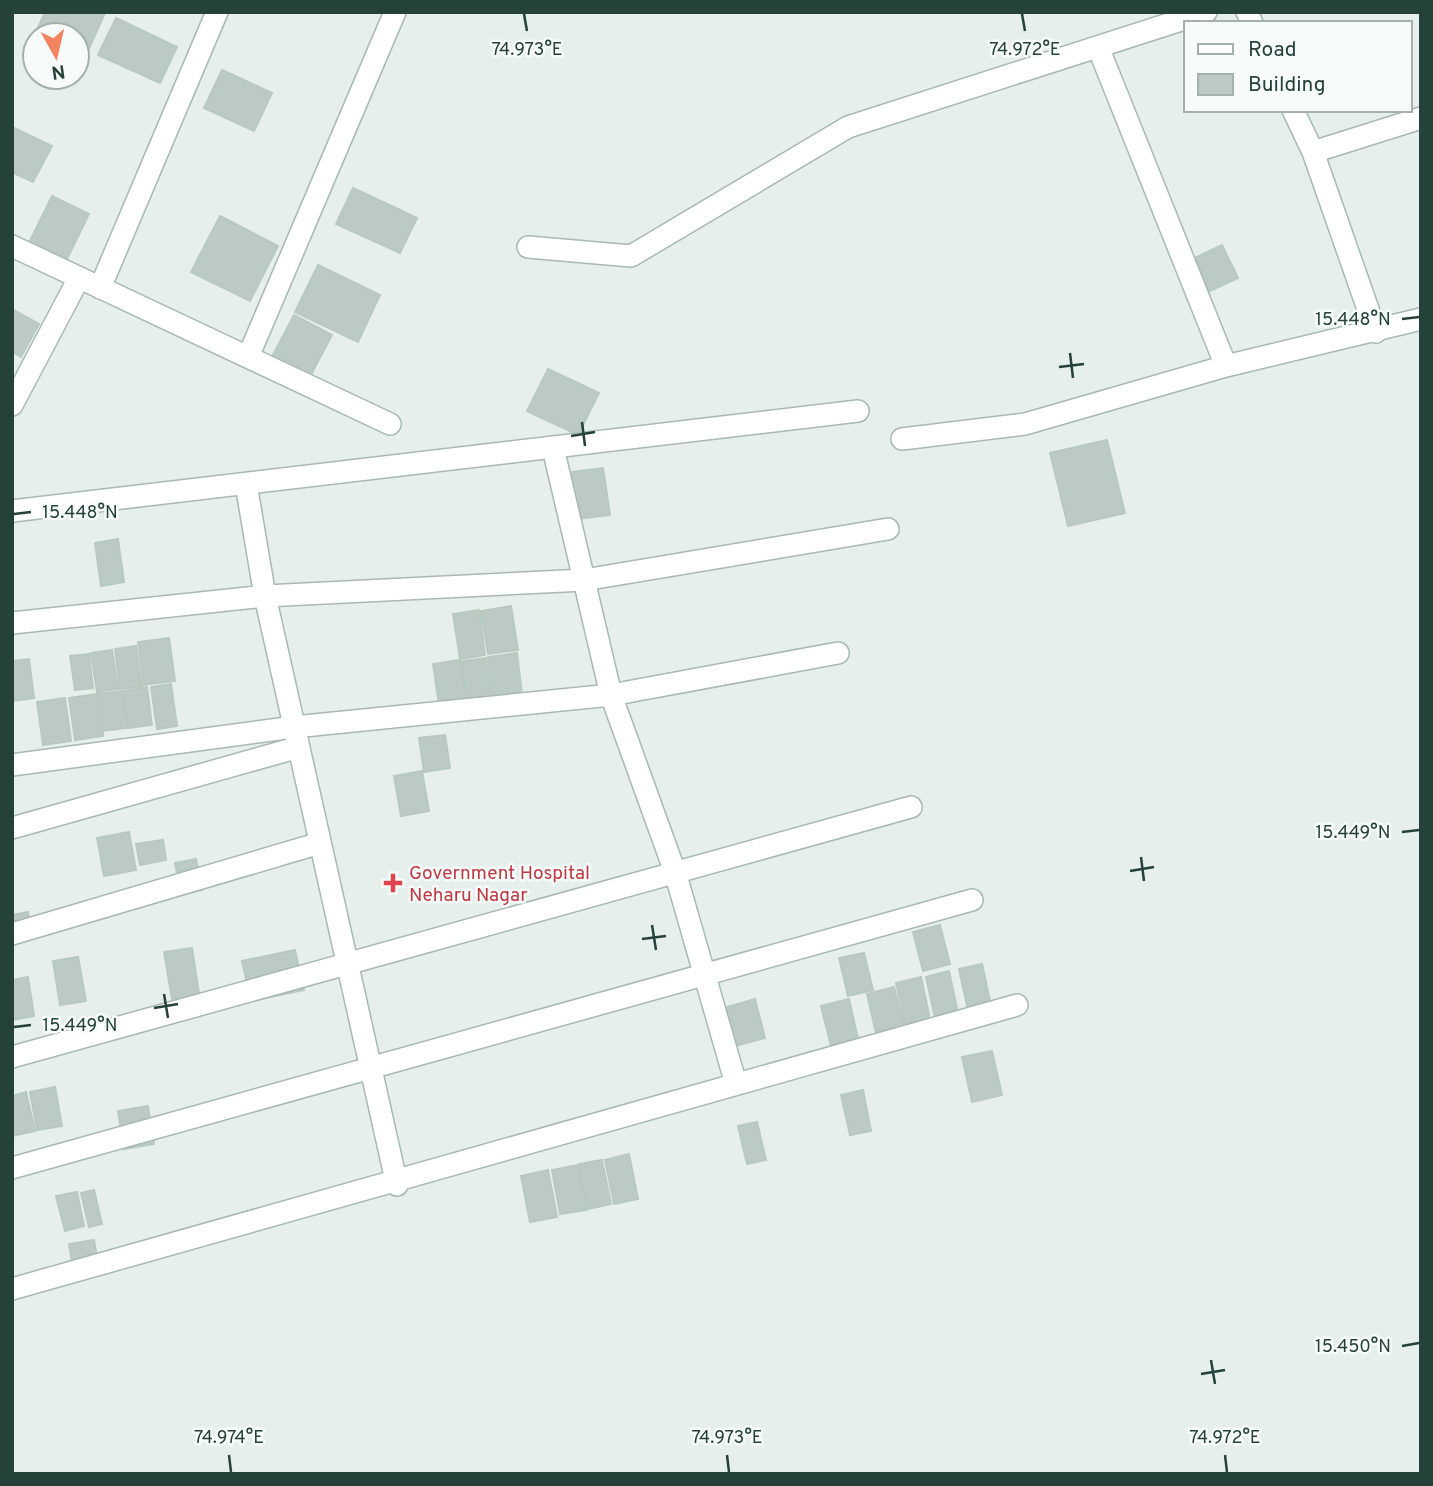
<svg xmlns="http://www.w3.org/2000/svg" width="1433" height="1486" viewBox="0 0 1433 1486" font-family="Overpass,sans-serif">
  <rect width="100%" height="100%" fill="#e6efeb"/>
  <path fill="#bbcac4" stroke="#b8c9c2" stroke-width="2" d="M45 12H103L105 13 87 53 77 48V35H48L37 30Z
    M116 18 177 47 160 83 98 55Z
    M222 70 272 93 254 131 204 108Z
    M12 127 52 146 33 182 12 172Z
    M353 188 417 218 400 253 336 224Z
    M52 196 89 214 63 267 26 249Z
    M220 216 278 246 250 301 191 272Z
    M1222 245 1238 278 1195 298 1180 265Z
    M318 265 380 295 358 342 295 312Z
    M12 309 39 324 21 357 12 352Z
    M294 315 332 335 304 388 266 368Z
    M548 369 599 393 578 435 527 411Z
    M1107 440 1125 513 1068 526 1050 453Z
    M603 468 610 515 578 519 571 472Z
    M118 539 124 582 101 586 95 543Z
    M511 606 518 650 488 654 481 611Z
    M479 610 485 655 460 659 453 614Z
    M169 638 175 681 144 685 138 642Z
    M136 646 142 686 120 689 115 649Z
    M112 650 118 689 97 692 91 653Z
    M517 653 522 694 493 697 488 657Z
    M89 654 93 688 75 690 70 656Z
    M486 658 491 698 468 701 462 661Z
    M29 659 34 698 13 701 12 661Z
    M460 660 466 702 439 705 433 664Z
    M171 684 177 726 157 729 151 687Z
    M147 687 152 725 129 728 124 691Z
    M122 691 127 728 103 731 98 694Z
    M97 694 103 736 75 740 69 698Z
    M65 698 71 741 43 745 37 702Z
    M445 735 450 768 424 772 419 738Z
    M422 771 429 811 401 816 394 776Z
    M129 832 136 870 104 876 97 838Z
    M163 840 166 860 140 865 136 844Z
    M196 859 202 890 181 894 175 863Z
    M28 912 33 937 12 942V915Z
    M940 925 950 964 923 971 913 932Z
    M192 948 200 1000 173 1005 164 952Z
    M295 950 304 990 251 1001 242 961Z
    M864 953 873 990 848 996 839 958Z
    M78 957 86 1001 60 1005 53 961Z
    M982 964 991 1006 968 1010 959 969Z
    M949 971 958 1013 935 1018 926 977Z
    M28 977 34 1016 12 1020V980Z
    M921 977 930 1019 905 1024 896 983Z
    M894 987 904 1027 876 1033 867 994Z
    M755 999 765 1038 735 1046 724 1008Z
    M849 999 858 1039 831 1046 821 1006Z
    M992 1051 1002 1095 972 1102 962 1057Z
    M55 1087 62 1126 37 1130 30 1092Z
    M863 1090 871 1131 850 1135 841 1095Z
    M26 1092 35 1131 12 1136V1096Z
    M148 1106 154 1144 124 1149 118 1111Z
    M757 1122 766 1160 747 1164 738 1126Z
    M629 1154 638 1199 614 1204 605 1160Z
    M602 1160 611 1204 588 1209 579 1164Z
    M578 1165 586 1210 560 1214 552 1170Z
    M548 1170 557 1217 530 1222 521 1176Z
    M94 1190 102 1224 89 1227 81 1193Z
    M77 1192 84 1226 65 1231 56 1196Z
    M94 1240 100 1274 75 1279 69 1244Z"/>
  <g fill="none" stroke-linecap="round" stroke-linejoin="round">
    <defs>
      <path id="minor" d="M1247 12 1252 23
        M1098 47 1226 366
        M1293 110 1313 152 1376 332
        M1313 152 1421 118
        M12 246 390 424
        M528 247 631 256 848 127 1206 12
        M100 288 217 12
        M248 357 395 12
        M12 405 79 278
        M902 439 1025 424 1226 366 1421 319
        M553 448 611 695 675 872 736 1084
        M246 484 265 596 397 1185
        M12 511 858 411
        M12 623 265 596 584 580 888 529
        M12 765 294 727 611 695 838 653
        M12 828 299 747
        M12 934 320 843
        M12 1057 911 807
        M12 1168 972 900
        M12 1289 1017 1005"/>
    </defs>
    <use href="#minor" stroke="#a8b8b2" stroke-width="24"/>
    <use href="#minor" stroke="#fff" stroke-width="21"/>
  </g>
  <path fill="none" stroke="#24423a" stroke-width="2.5" d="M524 14 527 31M1022 14 1025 31M1402 319 1419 317M1070 353 1073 378M1059 367 1084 364M582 422 585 446M571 436 595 432M14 514 31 512M1402 832 1419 830M1141 857 1144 881M1130 871 1154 867M652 925 656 950M642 939 666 936M164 994 168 1018M154 1008 178 1004M14 1027 31 1025M1402 1346 1419 1343M1211 1360 1215 1384M1201 1374 1225 1370M229 1455 231 1472M727 1455 729 1472M1225 1455 1227 1472"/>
  <path fill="#e0444e" stroke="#f7fbf9" stroke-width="2.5" d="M389.5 872.5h7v7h7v7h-7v7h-7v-7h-7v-7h7z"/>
  <g text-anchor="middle" stroke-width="5" stroke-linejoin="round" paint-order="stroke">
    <g font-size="19" fill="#be3a42" stroke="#f7fbf9" text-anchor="start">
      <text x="409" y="879">Government Hospital<tspan x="409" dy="22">Neharu Nagar</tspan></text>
    </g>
  </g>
  <g font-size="18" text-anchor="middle" fill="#24423a" stroke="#f7fbf9" stroke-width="5" stroke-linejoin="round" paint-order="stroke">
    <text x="527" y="55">74.973°E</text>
    <text x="1025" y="55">74.972°E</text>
    <text x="1353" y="325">15.448°N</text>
    <text x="80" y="518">15.448°N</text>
    <text x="1353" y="838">15.449°N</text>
    <text x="80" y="1031">15.449°N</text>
    <text x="1353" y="1352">15.450°N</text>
    <text x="229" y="1443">74.974°E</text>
    <text x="727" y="1443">74.973°E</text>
    <text x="1225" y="1443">74.972°E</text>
  </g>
  <rect width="1433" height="1486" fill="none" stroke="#24423a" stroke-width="28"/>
  <rect x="1184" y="21" width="228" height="91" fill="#f7fbf9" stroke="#a3b1ad" stroke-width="2"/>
  <rect x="1198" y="44" width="35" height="10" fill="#ffffff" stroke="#a3b1ad" stroke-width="2"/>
  <text x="1248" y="56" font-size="21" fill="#24423a">Road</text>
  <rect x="1198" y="74" width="35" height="21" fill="#bbcac4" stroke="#a3b1ad" stroke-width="2"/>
  <text x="1248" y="91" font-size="21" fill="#24423a">Building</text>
  <g transform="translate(56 56) rotate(172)"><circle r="33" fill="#f7fbf9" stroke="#a3b1ad" stroke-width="2"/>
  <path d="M0-5L12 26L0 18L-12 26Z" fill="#f4845f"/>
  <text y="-10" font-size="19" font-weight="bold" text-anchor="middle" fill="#24423a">N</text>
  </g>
</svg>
